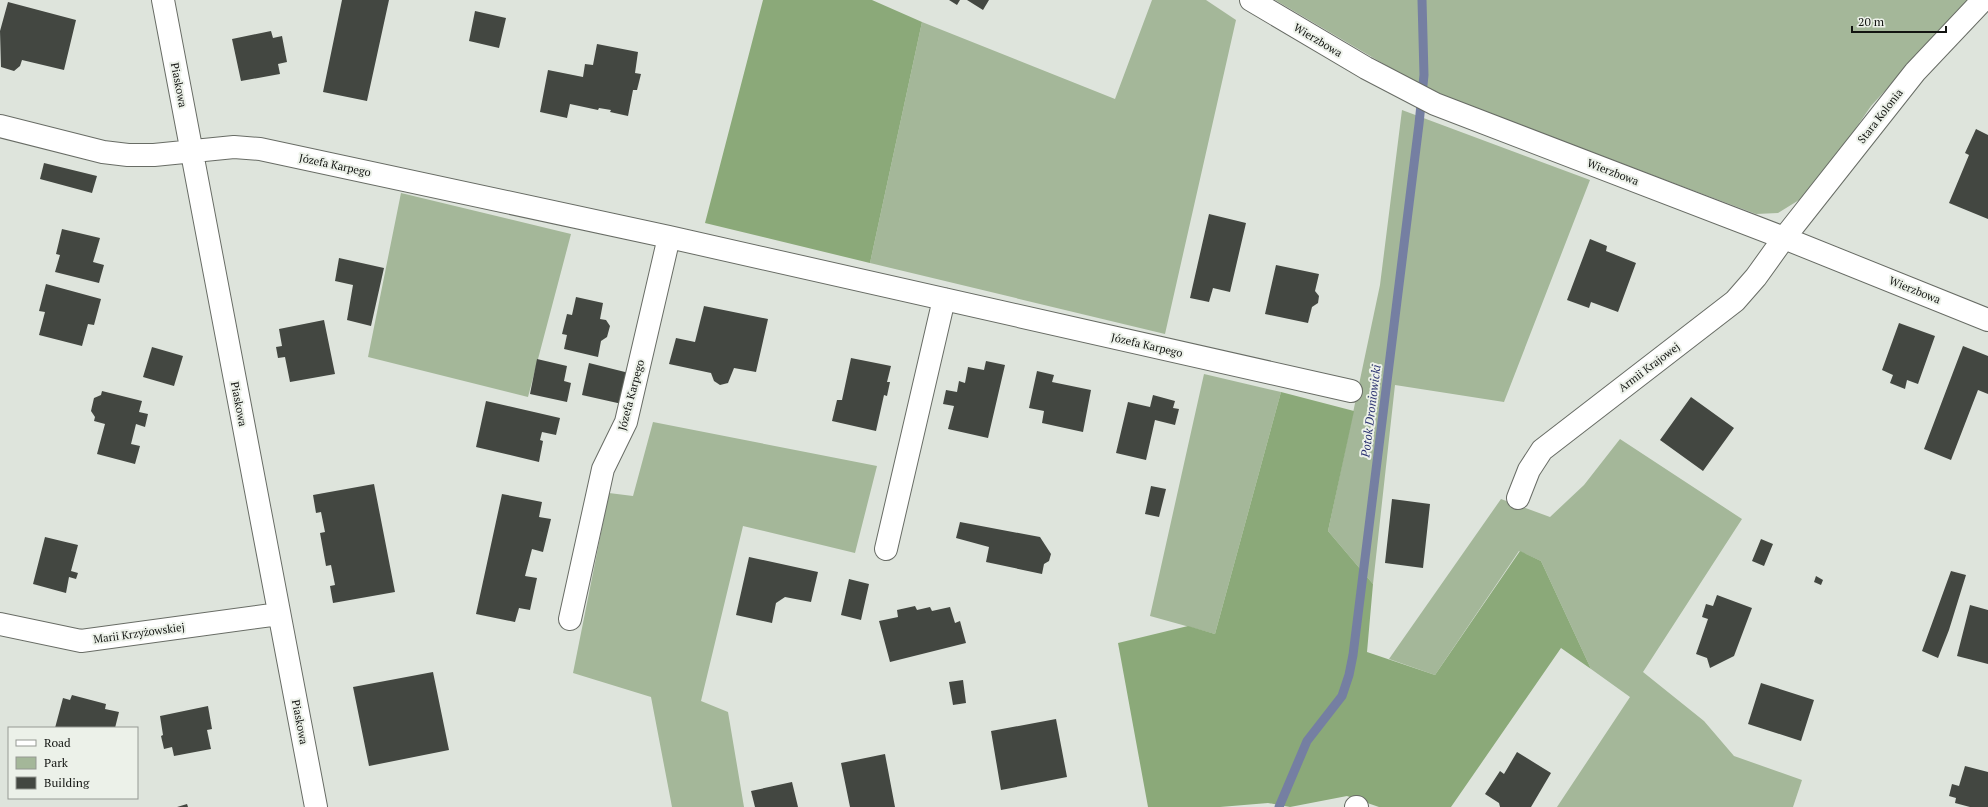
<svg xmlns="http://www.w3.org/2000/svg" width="1988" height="807" viewBox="0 0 1988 807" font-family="'PT Serif',serif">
  <rect width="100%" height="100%" fill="#dee4dc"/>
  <path fill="#a4b799" d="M1152 0H1206L1236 20 1165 334 870 263 922 22 1115 99Z
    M1275 0H1968L1871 106 1812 192 1778 213 1756 214 1453 100 1399 73Z
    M1402 110 1590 180 1504 402 1395 385 1373 584 1328 531 1380 285Z
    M401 193 571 234 528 397 368 357Z
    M1204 374 1281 392 1215 634 1150 616Z
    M653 422 877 466 855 553 743 526 701 701 728 712 744 807H672L651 697 573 673 609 493 633 496Z
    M1620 439 1742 519 1643 672 1704 721 1734 756 1802 780 1793 807H1557L1630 697 1591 669 1541 561 1519 551 1435 675 1389 659 1501 499 1550 517 1584 485Z"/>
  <path fill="#8ba979" d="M763 0H872L922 22 870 263 705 223Z
    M1281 392 1354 411 1328 531 1373 584 1367 652 1435 675 1520 551 1541 561 1591 669 1561 648 1451 807H1379L1347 796 1290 807 1268 803 1220 807H1148L1118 643 1188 626 1215 634Z"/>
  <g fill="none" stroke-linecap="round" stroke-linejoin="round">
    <path stroke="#757fa2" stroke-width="9" d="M1279 807 1307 741 1342 696 1349 675 1353 655 1419 124 1424 75 1422 0"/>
  </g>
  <path fill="#434741" d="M342 0H389L367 101 323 92Z
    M949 0H960L957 5Z
    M967 0H989L983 10Z
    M8 2 76 20 64 70 22 60 20 66 14 71 1 67 0 31Z
    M475 11 506 18 499 48 469 41Z
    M271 31 273 38 282 36 287 62 278 64 280 74 241 81 232 39Z
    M597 44 638 52 635 73 641 74 637 90H633L628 116 610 112 611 110 599 108 598 110 570 104 567 118 540 112 548 70 583 77 585 64 593 65Z
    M1976 129 1988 135V219L1949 203 1969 155 1965 153Z
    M44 163 97 176 92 193 40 179Z
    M1209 214 1246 223 1230 292 1213 288 1209 302 1190 298Z
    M62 229 100 238 93 262 104 265 99 283 55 272 60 255 56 254Z
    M1590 239 1607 246 1606 251 1636 263 1618 312 1591 302 1589 308 1567 300Z
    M339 258 384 268 371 326 347 320 353 285 335 281Z
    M1276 265 1319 274 1315 291 1319 296 1318 303 1312 307 1308 323 1265 314Z
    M46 284 101 299 94 325 88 324 82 346 39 335 45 312 39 311Z
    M576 297 603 303 600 319 606 320 610 326 607 337 601 341 598 357 564 349 567 335 562 334 567 314 572 315Z
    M704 306 768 319 756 372 734 368 728 383 720 385 714 381 711 373 669 364 676 338 695 342Z
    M324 320 335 374 290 382 285 357 278 358 276 347 282 346 279 329Z
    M1899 323 1935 336 1918 384 1907 380 1905 389 1890 383 1893 375 1882 370Z
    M1963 346 1988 356V394L1978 390 1951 460 1924 449Z
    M152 347 183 356 174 386 143 377Z
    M851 358 891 366 887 382H890L887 396 884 395 876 431 832 421 837 400H842Z
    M537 359 567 366 564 381 571 383 567 402 530 394Z
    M986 361 1005 365 988 438 948 429 954 406 943 404 946 390 957 392 959 381 965 383 968 367 984 370Z
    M589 363 629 373 622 404 582 395Z
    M1037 371 1054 375 1052 382 1091 390 1083 432 1042 423 1044 411 1029 408Z
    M102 391 142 401 139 412 148 414 145 427 136 424 131 444 140 446 135 464 97 454 105 424 94 421 95 417 91 411 94 398 101 395Z
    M1153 395 1175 401 1173 408 1179 409 1175 425 1155 420 1146 460 1116 453 1128 402 1150 407Z
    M1691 397 1734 428 1703 471 1660 440Z
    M486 401 560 418 556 435 542 432 540 440 543 441 539 462 476 447Z
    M374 484 395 592 333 603 330 586 335 585 331 565 326 566 320 533 325 532 321 512 316 513 313 495Z
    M1151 486 1166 489 1159 517 1145 514Z
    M502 494 542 502 539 517 551 519 543 552 532 549 525 576 537 578 530 610 519 608 515 622 476 614Z
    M1392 499 1430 504 1423 568 1385 563Z
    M960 522 1040 537 1051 554 1049 561 1044 564 1042 574 986 562 989 547 956 538Z
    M45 537 78 545 71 571 78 573 76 579 69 577 66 593 33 584Z
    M1761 539 1773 544 1764 566 1752 561Z
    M749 557 818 572 811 602 785 597 776 603 772 623 736 615Z
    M1951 571 1966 575 1949 630 1938 658 1922 651Z
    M1816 576 1823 580 1821 585 1814 582Z
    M849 579 869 584 861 620 841 615Z
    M1717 595 1752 608 1734 656 1710 668 1707 658 1696 654 1708 619 1702 617 1706 604 1713 606Z
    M1970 605 1988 610V664L1957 656Z
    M915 606 917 610 930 607 932 611 950 607 955 623 960 621 966 643 890 662 879 621 898 617 897 610Z
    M433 672 449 750 369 766 353 687Z
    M963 680 966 703 953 705 949 682Z
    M1761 683 1814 700 1801 741 1748 724Z
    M72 695 106 704 105 709 119 712 115 728H55L63 698 70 700Z
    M208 706 212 729 207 730 211 749 174 756 172 747 164 749 161 736 163 735 160 716Z
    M1056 719 1067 777 1001 790 991 731Z
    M1517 752 1551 773 1531 807H1500L1499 803 1485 794 1500 771 1504 774Z
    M885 754 895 807H850L841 763Z
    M1965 766 1988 772V807H1970L1955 803 1956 798 1949 796 1952 784 1959 786Z
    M792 782 798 807H755L751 791Z
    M187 804 188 807H177Z"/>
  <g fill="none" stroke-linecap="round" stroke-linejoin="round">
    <defs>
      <path id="minor" d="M163 0 316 807
        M1251 0 1366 68 1435 104 1784 238 1988 320
        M0 126 103 152 128 155H154L234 147 260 149 669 237 1351 391
        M1518 498 1529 470 1542 450 1735 301 1756 277 1784 238 1915 72 1983 0
        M886 549 944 299
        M570 619 603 469 626 422 669 237
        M0 624 81 641 279 614
        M1356 807H1357"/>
    </defs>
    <use href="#minor" stroke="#686c65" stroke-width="24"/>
    <use href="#minor" stroke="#fff" stroke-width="22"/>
  </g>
  <g text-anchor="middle" stroke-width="4" stroke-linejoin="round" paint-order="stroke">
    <g font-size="11" fill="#121411" stroke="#ecf1e9">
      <text transform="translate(1318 40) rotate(31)" y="4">Wierzbowa</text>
      <text transform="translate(179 85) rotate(79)" y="4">Piaskowa</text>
      <text transform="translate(1880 116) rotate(-52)" y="4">Stara Kolonia</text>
      <text transform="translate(335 165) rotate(12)" y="4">Józefa Karpego</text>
      <text transform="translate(1613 172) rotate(21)" y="4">Wierzbowa</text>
      <text transform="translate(1915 290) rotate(22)" y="4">Wierzbowa</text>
      <text transform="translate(1147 345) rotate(13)" y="4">Józefa Karpego</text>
      <text transform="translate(1649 367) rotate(-37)" y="4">Armii Krajowej</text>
      <text transform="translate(631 395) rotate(-75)" y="4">Józefa Karpego</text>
      <text transform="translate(239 404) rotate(79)" y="4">Piaskowa</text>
      <text transform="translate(139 633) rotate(-8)" y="4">Marii Krzyżowskiej</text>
      <text transform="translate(300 722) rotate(79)" y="4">Piaskowa</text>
    </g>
    <g font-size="12" font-style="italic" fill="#2b3371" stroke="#ecf1e9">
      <text transform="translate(1371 411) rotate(-83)" y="4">Potok Droniowicki</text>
    </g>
  </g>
  <rect x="8" y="727" width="130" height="72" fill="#ecf1e9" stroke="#959993"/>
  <rect x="16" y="740" width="20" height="6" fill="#ffffff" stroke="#959993"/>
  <text x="44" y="747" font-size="12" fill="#121411">Road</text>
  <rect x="16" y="757" width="20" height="12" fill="#a4b799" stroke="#959993"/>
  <text x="44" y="767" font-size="12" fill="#121411">Park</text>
  <rect x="16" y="777" width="20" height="12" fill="#434741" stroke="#959993"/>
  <text x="44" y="787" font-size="12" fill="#121411">Building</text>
  <path d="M1852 26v6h94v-6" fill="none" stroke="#121411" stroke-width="2"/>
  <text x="1858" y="26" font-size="12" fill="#121411" stroke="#ecf1e9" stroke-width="3" paint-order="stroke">20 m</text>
</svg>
